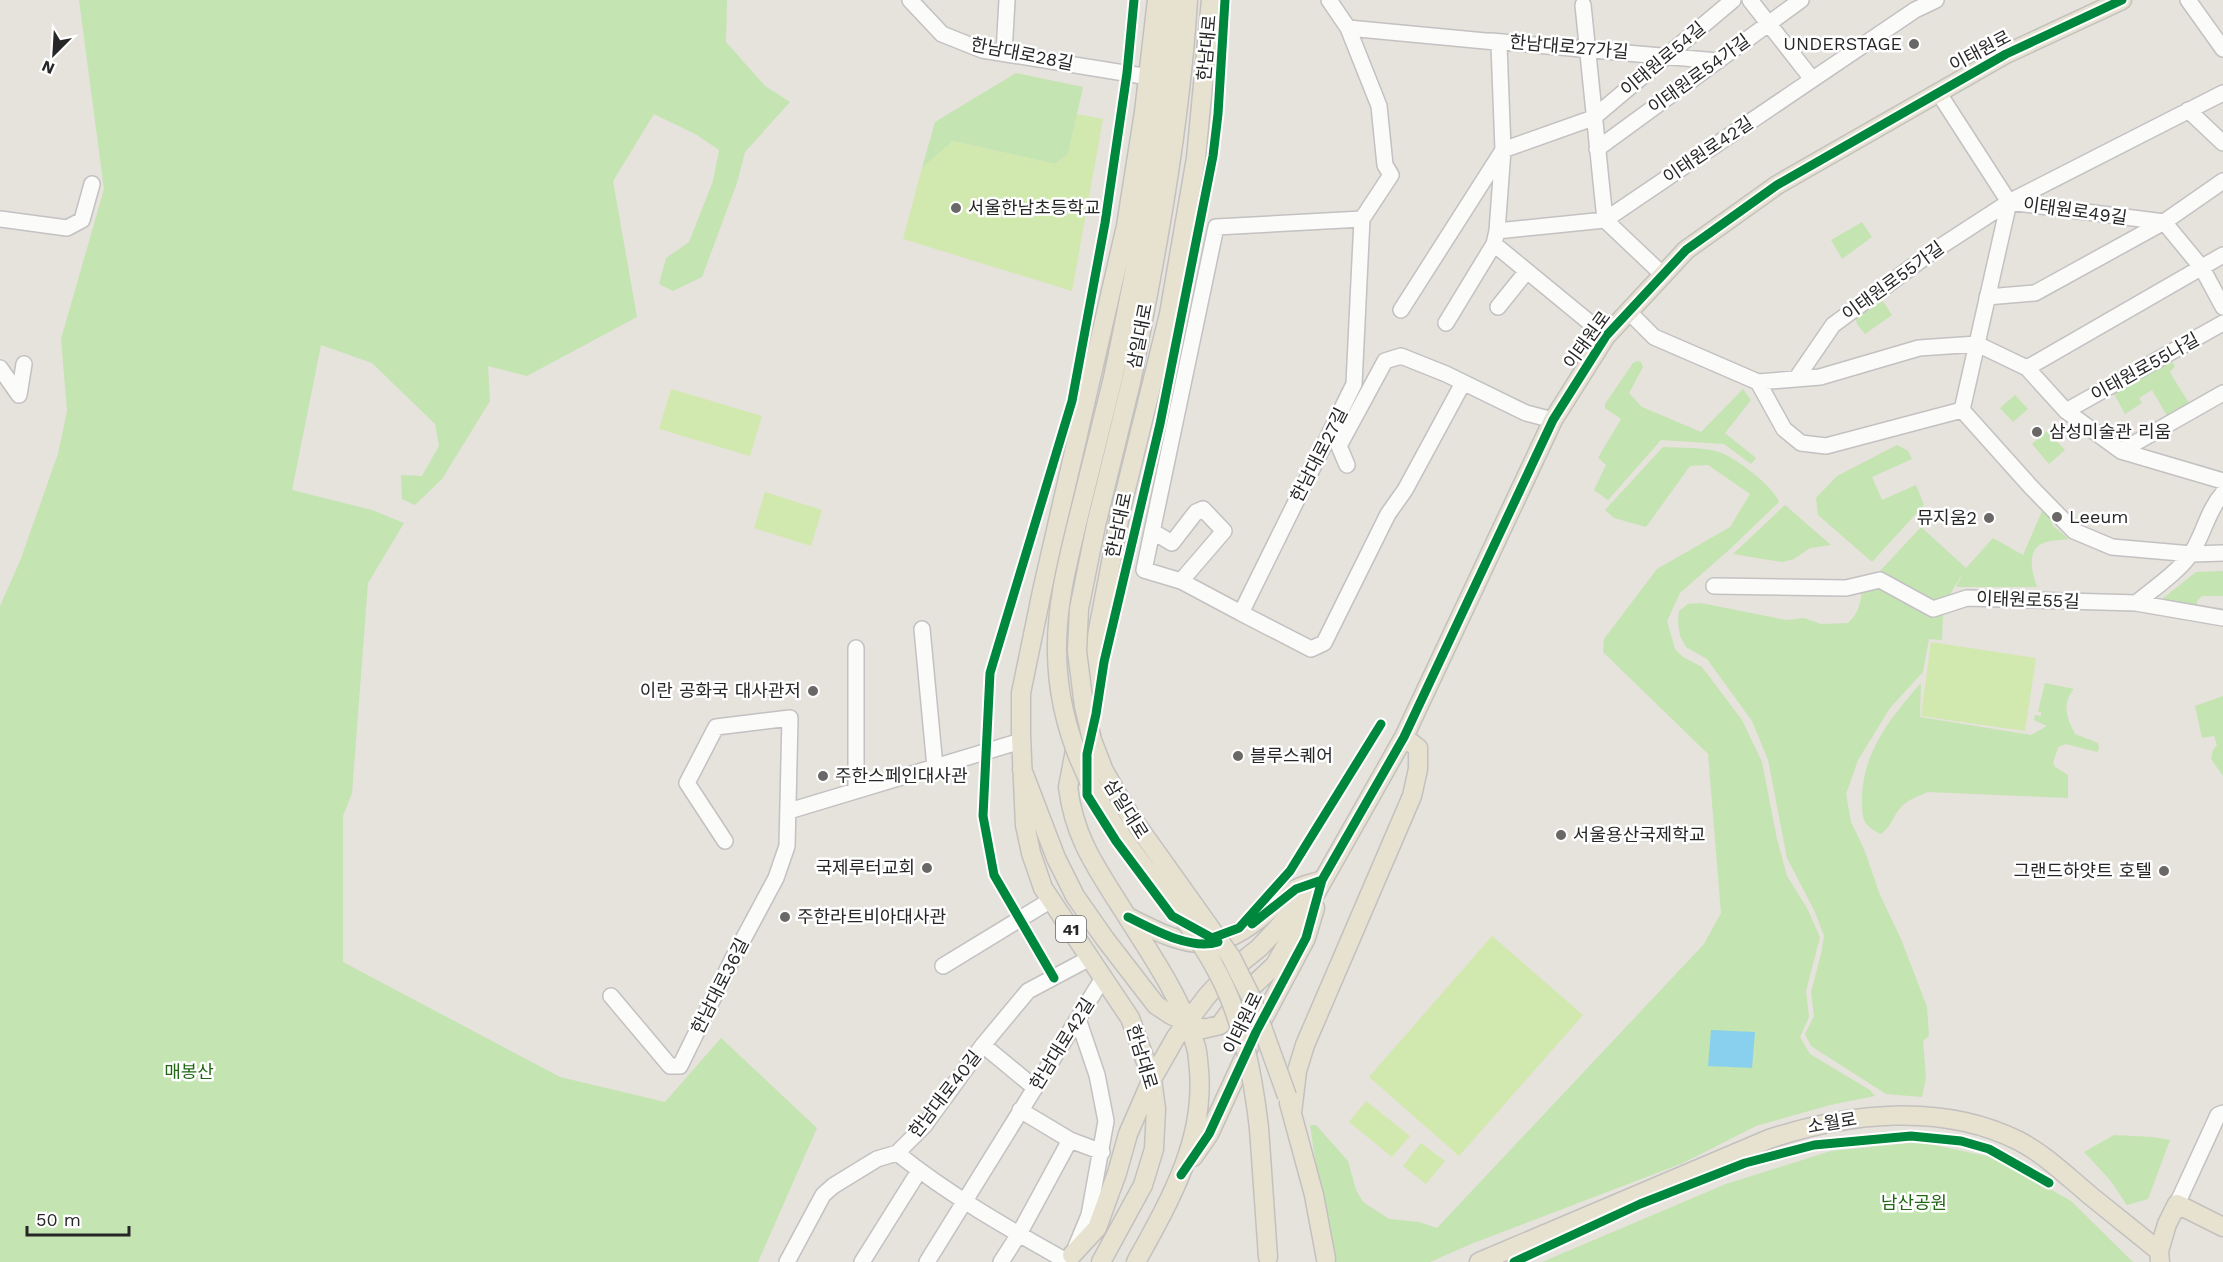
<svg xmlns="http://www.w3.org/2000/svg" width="2223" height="1262" viewBox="0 0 2223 1262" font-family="'Work Sans','Noto Sans KR',sans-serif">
  <rect width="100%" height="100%" fill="#e6e2dc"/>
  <path fill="#c4e4b2" d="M79 0H727L726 42 765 86 790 102 745 152 737 183 702 277 673 291 659 284 666 258 689 242 713 181 719 150 697 135 654 114 613 181 637 317 527 376 488 366 490 401 442 479 415 505 402 499 401 475 422 476 439 446 435 424 372 363 321 345 292 490 372 510 404 523 368 583 352 793 343 816V962L560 1077 665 1102 721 1038 817 1128 758 1262H0V606L20 561 58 454 67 411 61 339 104 189Z
    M1016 73 1083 87 1068 155 1055 164 953 141 922 168 935 122Z
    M1862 222 1872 237 1842 259 1831 240Z
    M1880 297 1892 315 1865 334 1857 324 1855 315Z
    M2171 359 2175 367 2170 371 2172 376 2191 406 2169 419 2152 390 2139 398 2142 403 2125 414 2113 392Z
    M1637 361 1641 362 1643 367 1629 393 1642 407 1701 432 1743 389 1751 400 1725 433 1756 458 1751 464 1724 444 1661 440 1608 500 1594 490 1606 465 1598 458 1621 419 1605 408V404L1633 363Z
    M2015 395 2028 409 2013 422 2000 408Z
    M2047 431 2065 450 2049 464 2032 444Z
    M1897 445 1908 451 1912 459 1872 477 1882 500 1916 485 1924 505 1872 562 1818 515 1816 498 1837 476Z
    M1663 447C1680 448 1704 447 1719 452 1735 457 1774 487 1779 502L1730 549 1680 593 1667 621 1675 649 1683 657 1702 667 1742 720 1762 762 1777 839 1787 876 1807 908 1820 937 1806 991 1809 1017 1800 1037 1810 1054 1870 1090 1875 1096 1830 1105 1756 1126 1683 1163 1471 1244 1430 1262H1330L1310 1125H1316L1348 1161 1356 1190 1363 1202 1389 1219 1419 1222 1437 1228 1704 944 1721 913 1708 754 1603 652 1604 639 1657 569 1730 527 1750 494 1708 465 1690 466 1646 527 1614 518 1605 510Z
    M1785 505 1831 545 1810 548 1794 559 1782 562 1733 554Z
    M2043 509 2054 518 2052 525 2069 539C2062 540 2053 540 2046 542 2025 548 2032 573 2037 587H1956L1964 571 1949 596 1935 600 1880 571 1921 527 1966 568 1993 538 2023 555Z
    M2223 571V596H2202L2197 601 2198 610 2157 603 2196 572Z
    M1881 584 1943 615 1942 640 1929 639 1923 672 1890 708 1858 760 1846 794 1851 822 1864 849 1880 895 1901 939 1927 1007 1929 1036 1923 1041 1926 1078 1922 1097 1886 1094 1811 1046 1805 1034 1814 1016 1811 992 1821 954 1824 936 1815 912 1787 858 1768 760 1752 721 1707 659 1686 647 1680 636 1678 622 1679 611 1688 604 1701 603 1786 620 1804 618 1821 624 1848 623C1858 614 1860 605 1862 591Z
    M1921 683 1920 717 2031 735 2047 726 2034 720 2035 715 2041 716V712H2038L2045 683 2074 689C2061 704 2067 718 2075 734L2098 743 2099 748 2097 752 2066 744 2058 747 2053 763 2055 767 2068 775V798L1928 792C1919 796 1909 799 1902 806 1893 815 1892 826 1881 834 1861 825 1862 816 1862 796 1864 750 1892 716 1921 683Z
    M2223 696V776L2211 759 2213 750 2217 745 2214 736 2202 738 2195 706Z
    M2114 1135 2153 1137 2170 1140 2148 1199 2127 1205 2110 1180 2084 1152Z
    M1920 1142 1996 1158 2071 1201 2133 1262H1542L1726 1184 1831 1151Z"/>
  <path fill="#d1e9ae" d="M1077 114 1103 119 1072 291 903 239 922 168 953 141 1055 164 1068 155Z
    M671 389 762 416 750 456 659 429Z
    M765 492 822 510 811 546 754 528Z
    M1931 642 2036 658 2025 731 1921 716Z
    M1492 936 1583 1015 1459 1156 1369 1077Z
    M1366 1101 1410 1136 1392 1157 1349 1122Z
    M1421 1143 1445 1161 1426 1184 1403 1166Z"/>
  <path fill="#89d0ee" d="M1711 1030 1755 1032 1752 1068 1708 1066Z"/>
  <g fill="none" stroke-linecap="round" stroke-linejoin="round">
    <defs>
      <path id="minor" d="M910 0 942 34 982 50 1149 77
        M1329 0 1348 28 1379 106 1385 165 1391 175 1362 219 1354 384 1241 613 1181 581 1144 570 1216 227 1362 219
        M1750 0 1812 79
        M2188 0 2223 49
        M1583 5 1605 220 1662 274
        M1348 28 1496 42 1499 45 1503 150 1497 231 1494 244 1446 323
        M1491 41 1718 61
        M1004 53 1007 0
        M1938 92 2009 202 2164 222 2202 268 2223 307
        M2188 110 2223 143
        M1597 149 1801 0
        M0 219 67 228 82 220 92 184
        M1497 231 1605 220 1915 10 1936 0
        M1494 244 1606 336
        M1987 297 2035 293 2164 222 2223 181
        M1498 307 1527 271
        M1401 310 1503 150 1593 118 1733 0
        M1629 312 1654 337 1758 382 1820 377 1919 348 1977 344 2027 368 2066 411 2121 451 2223 481
        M0 368 19 395
        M2027 368 2223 255
        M1796 379 1833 325 1932 252 2009 202 2223 93
        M1758 382 1784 429 1801 443 1826 446 1962 410 2009 202
        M19 395 24 364
        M1962 410 2031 487 2074 531 2112 547 2192 554 2223 553
        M2066 411 2223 323
        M2121 451 2223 393
        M1347 465 1339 446 1385 361 1401 356 1446 374 1526 413 1553 420
        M1152 531 1172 543 1196 512 1203 509 1224 531 1181 581
        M1714 586 1846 588 1880 580 1933 609 1967 598 2136 603C2152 590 2182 569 2192 552 2204 533 2208 510 2223 493
        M2136 603 2223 618
        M1241 613 1311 649 1324 643 1388 514 1405 490 1463 383
        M922 629 935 767
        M856 648V790
        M789 811 1021 741
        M943 966 1051 900
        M611 996 670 1066H680L732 960 776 878 787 846 790 718 716 727 687 783 725 841
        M983 1045 1035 1088
        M1020 1110 1070 1140 1102 1152
        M897 1153C949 1195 1009 1229 1068 1262
        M2177 1204 2218 1115 2223 1113
        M1075 1249 1089 1215 1106 1121 1097 1075 1078 1019
        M787 1262 823 1195 833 1186 877 1159 897 1153 924 1126 983 1045 1028 991 1090 958
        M862 1262 919 1171
        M927 1262 1103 978
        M1001 1262 1019 1234 1070 1140"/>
      <path id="major" d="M1113 378C1139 253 1163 128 1172 0
        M1131 382C1156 256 1180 129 1188 0
        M1022 769 1056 858 1075 896 1105 939 1156 1005 1171 1015 1203 1029 1220 1025 1240 998 1275 965 1404 737 1553 420 1606 336 1686 250 1777 185 2006 54 2122 0
        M1128 917C1180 943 1209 959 1260 918 1271 909 1283 896 1296 889 1303 885 1314 883 1322 880
        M1289 1103 1314 1195 1326 1259
        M1292 1113 1297 1071 1305 1045 1412 796 1418 769V748L1404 737
        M1259 1128 1268 1257
        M1193 1157 1209 1134 1256 1032 1306 938 1315 908
        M2159 1251 2167 1224 2177 1204 2223 1227
        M1072 1255 1097 1228 1117 1173 1128 1134 1152 1079 1176 1037 1207 996 1228 973 1259 948 1303 901
        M1101 1262 1143 1185 1154 1149 1156 1109 1152 1079 1130 1018 1043 888 1031 853 1025 825 1021 736V693L1042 591 1126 226 1144 112 1157 0
        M1136 1262C1169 1202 1205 1141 1199 1070 1198 1062 1198 1054 1196 1047 1182 998 1148 950 1121 907 1095 866 1074 836 1068 787L1122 505 1169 314 1196 158 1211 0
        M1479 1262 1769 1139C1848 1113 1941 1102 2019 1141 2046 1155 2069 1178 2092 1197 2114 1215 2137 1233 2159 1251L2160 1262"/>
    </defs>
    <use href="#minor" stroke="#c3c1c2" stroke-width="18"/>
    <use href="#major" stroke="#c3c1bf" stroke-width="21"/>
    <use href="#minor" stroke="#fbfbfa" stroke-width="15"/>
    <use href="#major" stroke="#e7e2d0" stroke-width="18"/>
    <defs>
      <path id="major-bridge" d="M1113 378C1101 425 1090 472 1078 519 1067 564 1056 607 1057 653 1058 724 1087 789 1128 845 1159 888 1195 928 1219 975 1243 1021 1253 1077 1259 1128
        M1131 382 1096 525 1079 609 1077 651 1084 706 1092 740 1104 771 1129 814 1231 957 1252 999 1287 1096"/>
    </defs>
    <use href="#major-bridge" stroke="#c3c1bf" stroke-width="21" stroke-linecap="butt"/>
    <use href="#major-bridge" stroke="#e7e2d0" stroke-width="18"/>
    <defs>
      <path id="cycleway" d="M1225 0 1218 114 1213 156 1160 424 1104 662 1096 714 1087 754V795L1116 841 1172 916 1212 938 1239 928 1290 871 1381 724
        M1128 917C1152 929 1191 951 1218 942
        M1252 924 1296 889 1322 880
        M1054 978 994 875 983 816 990 673 1072 401 1105 223 1127 73 1134 0
        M1181 1175 1209 1134 1256 1032 1306 938 1322 880 1404 737 1553 420 1606 336 1686 250 1777 185 2006 54 2122 0
        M1514 1262 1640 1204 1745 1163 1814 1145 1911 1136 1961 1141 1989 1149 2049 1183"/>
    </defs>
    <use href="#cycleway" stroke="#fff" stroke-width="13"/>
    <use href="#cycleway" stroke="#00873e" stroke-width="9"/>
  </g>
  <g fill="#6a6866" stroke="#fff" stroke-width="2">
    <circle cx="1914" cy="44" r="6"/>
    <circle cx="956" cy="208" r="6"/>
    <circle cx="2037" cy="432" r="6"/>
    <circle cx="2057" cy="517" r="6"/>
    <circle cx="1989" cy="518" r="6"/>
    <circle cx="813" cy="691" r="6"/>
    <circle cx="1238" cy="756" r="6"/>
    <circle cx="823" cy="776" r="6"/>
    <circle cx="1561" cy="835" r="6"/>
    <circle cx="927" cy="868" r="6"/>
    <circle cx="2164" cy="871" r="6"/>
    <circle cx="785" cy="917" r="6"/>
  </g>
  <g text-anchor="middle" stroke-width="5" stroke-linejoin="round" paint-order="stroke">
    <rect fill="#fff" stroke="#686868" stroke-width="1.5" x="1056" y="916" width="30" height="26" rx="4.5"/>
    <g font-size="16" font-weight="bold" fill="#272727">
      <text x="1071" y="935">41</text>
    </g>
    <g font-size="18" fill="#272727" stroke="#fff" text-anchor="start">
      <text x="1902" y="50" text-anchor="end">UNDERSTAGE</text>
      <text x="968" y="214">서울한남초등학교</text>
      <text x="2049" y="438">삼성미술관 리움</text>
      <text x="2069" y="523">Leeum</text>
      <text x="1977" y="524" text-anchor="end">뮤지움2</text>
      <text x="801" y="697" text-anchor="end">이란 공화국 대사관저</text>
      <text x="1250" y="762">블루스퀘어</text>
      <text x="835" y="782">주한스페인대사관</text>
      <text x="1573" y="841">서울용산국제학교</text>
      <text x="915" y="874" text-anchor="end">국제루터교회</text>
      <text x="2152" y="877" text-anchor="end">그랜드하얏트 호텔</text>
      <text x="797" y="923">주한라트비아대사관</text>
    </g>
    <g font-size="18" fill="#272727" stroke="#fff">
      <text transform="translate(1569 47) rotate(5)" y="6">한남대로27가길</text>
      <text transform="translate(1207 48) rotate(-85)" y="6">한남대로</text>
      <text transform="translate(1980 51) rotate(-28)" y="6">이태원로</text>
      <text transform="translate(1022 54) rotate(11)" y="6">한남대로28길</text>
      <text transform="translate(1663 59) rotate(-40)" y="6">이태원로54길</text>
      <text transform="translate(1699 74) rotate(-36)" y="6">이태원로54가길</text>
      <text transform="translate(1708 150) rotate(-34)" y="6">이태원로42길</text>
      <text transform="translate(2075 211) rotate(8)" y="6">이태원로49길</text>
      <text transform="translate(1893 281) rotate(-36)" y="6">이태원로55가길</text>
      <text transform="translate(1140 336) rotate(-79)" y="6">삼일대로</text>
      <text transform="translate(1587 340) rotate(-54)" y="6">이태원로</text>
      <text transform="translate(2145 367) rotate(-29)" y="6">이태원로55나길</text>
      <text transform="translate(1319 455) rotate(-63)" y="6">한남대로27길</text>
      <text transform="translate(1119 525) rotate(-78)" y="6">한남대로</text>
      <text transform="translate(2028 600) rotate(2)" y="6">이태원로55길</text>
      <text transform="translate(1126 809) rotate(58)" y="6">삼일대로</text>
      <text transform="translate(720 986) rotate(-63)" y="6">한남대로36길</text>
      <text transform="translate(1243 1023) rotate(-64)" y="6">이태원로</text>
      <text transform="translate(1062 1044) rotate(-58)" y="6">한남대로42길</text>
      <text transform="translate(1142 1057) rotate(73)" y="6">한남대로</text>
      <text transform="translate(945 1094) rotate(-52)" y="6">한남대로40길</text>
      <text transform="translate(1832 1123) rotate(-10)" y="6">소월로</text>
    </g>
    <g font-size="18" fill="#226714" stroke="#fff">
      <text x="189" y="1078">매봉산</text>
      <text x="1914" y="1209">남산공원</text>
    </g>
  </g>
  <g transform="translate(54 54) rotate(204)" stroke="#ffffff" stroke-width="4.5" paint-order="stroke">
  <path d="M0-4.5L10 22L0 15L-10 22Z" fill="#272727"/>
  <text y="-9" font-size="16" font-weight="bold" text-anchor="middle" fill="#272727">N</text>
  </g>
  <path d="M27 1226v9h102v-9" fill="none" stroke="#272727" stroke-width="3"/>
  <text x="36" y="1226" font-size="18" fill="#272727" stroke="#ffffff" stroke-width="4.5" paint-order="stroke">50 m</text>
</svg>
